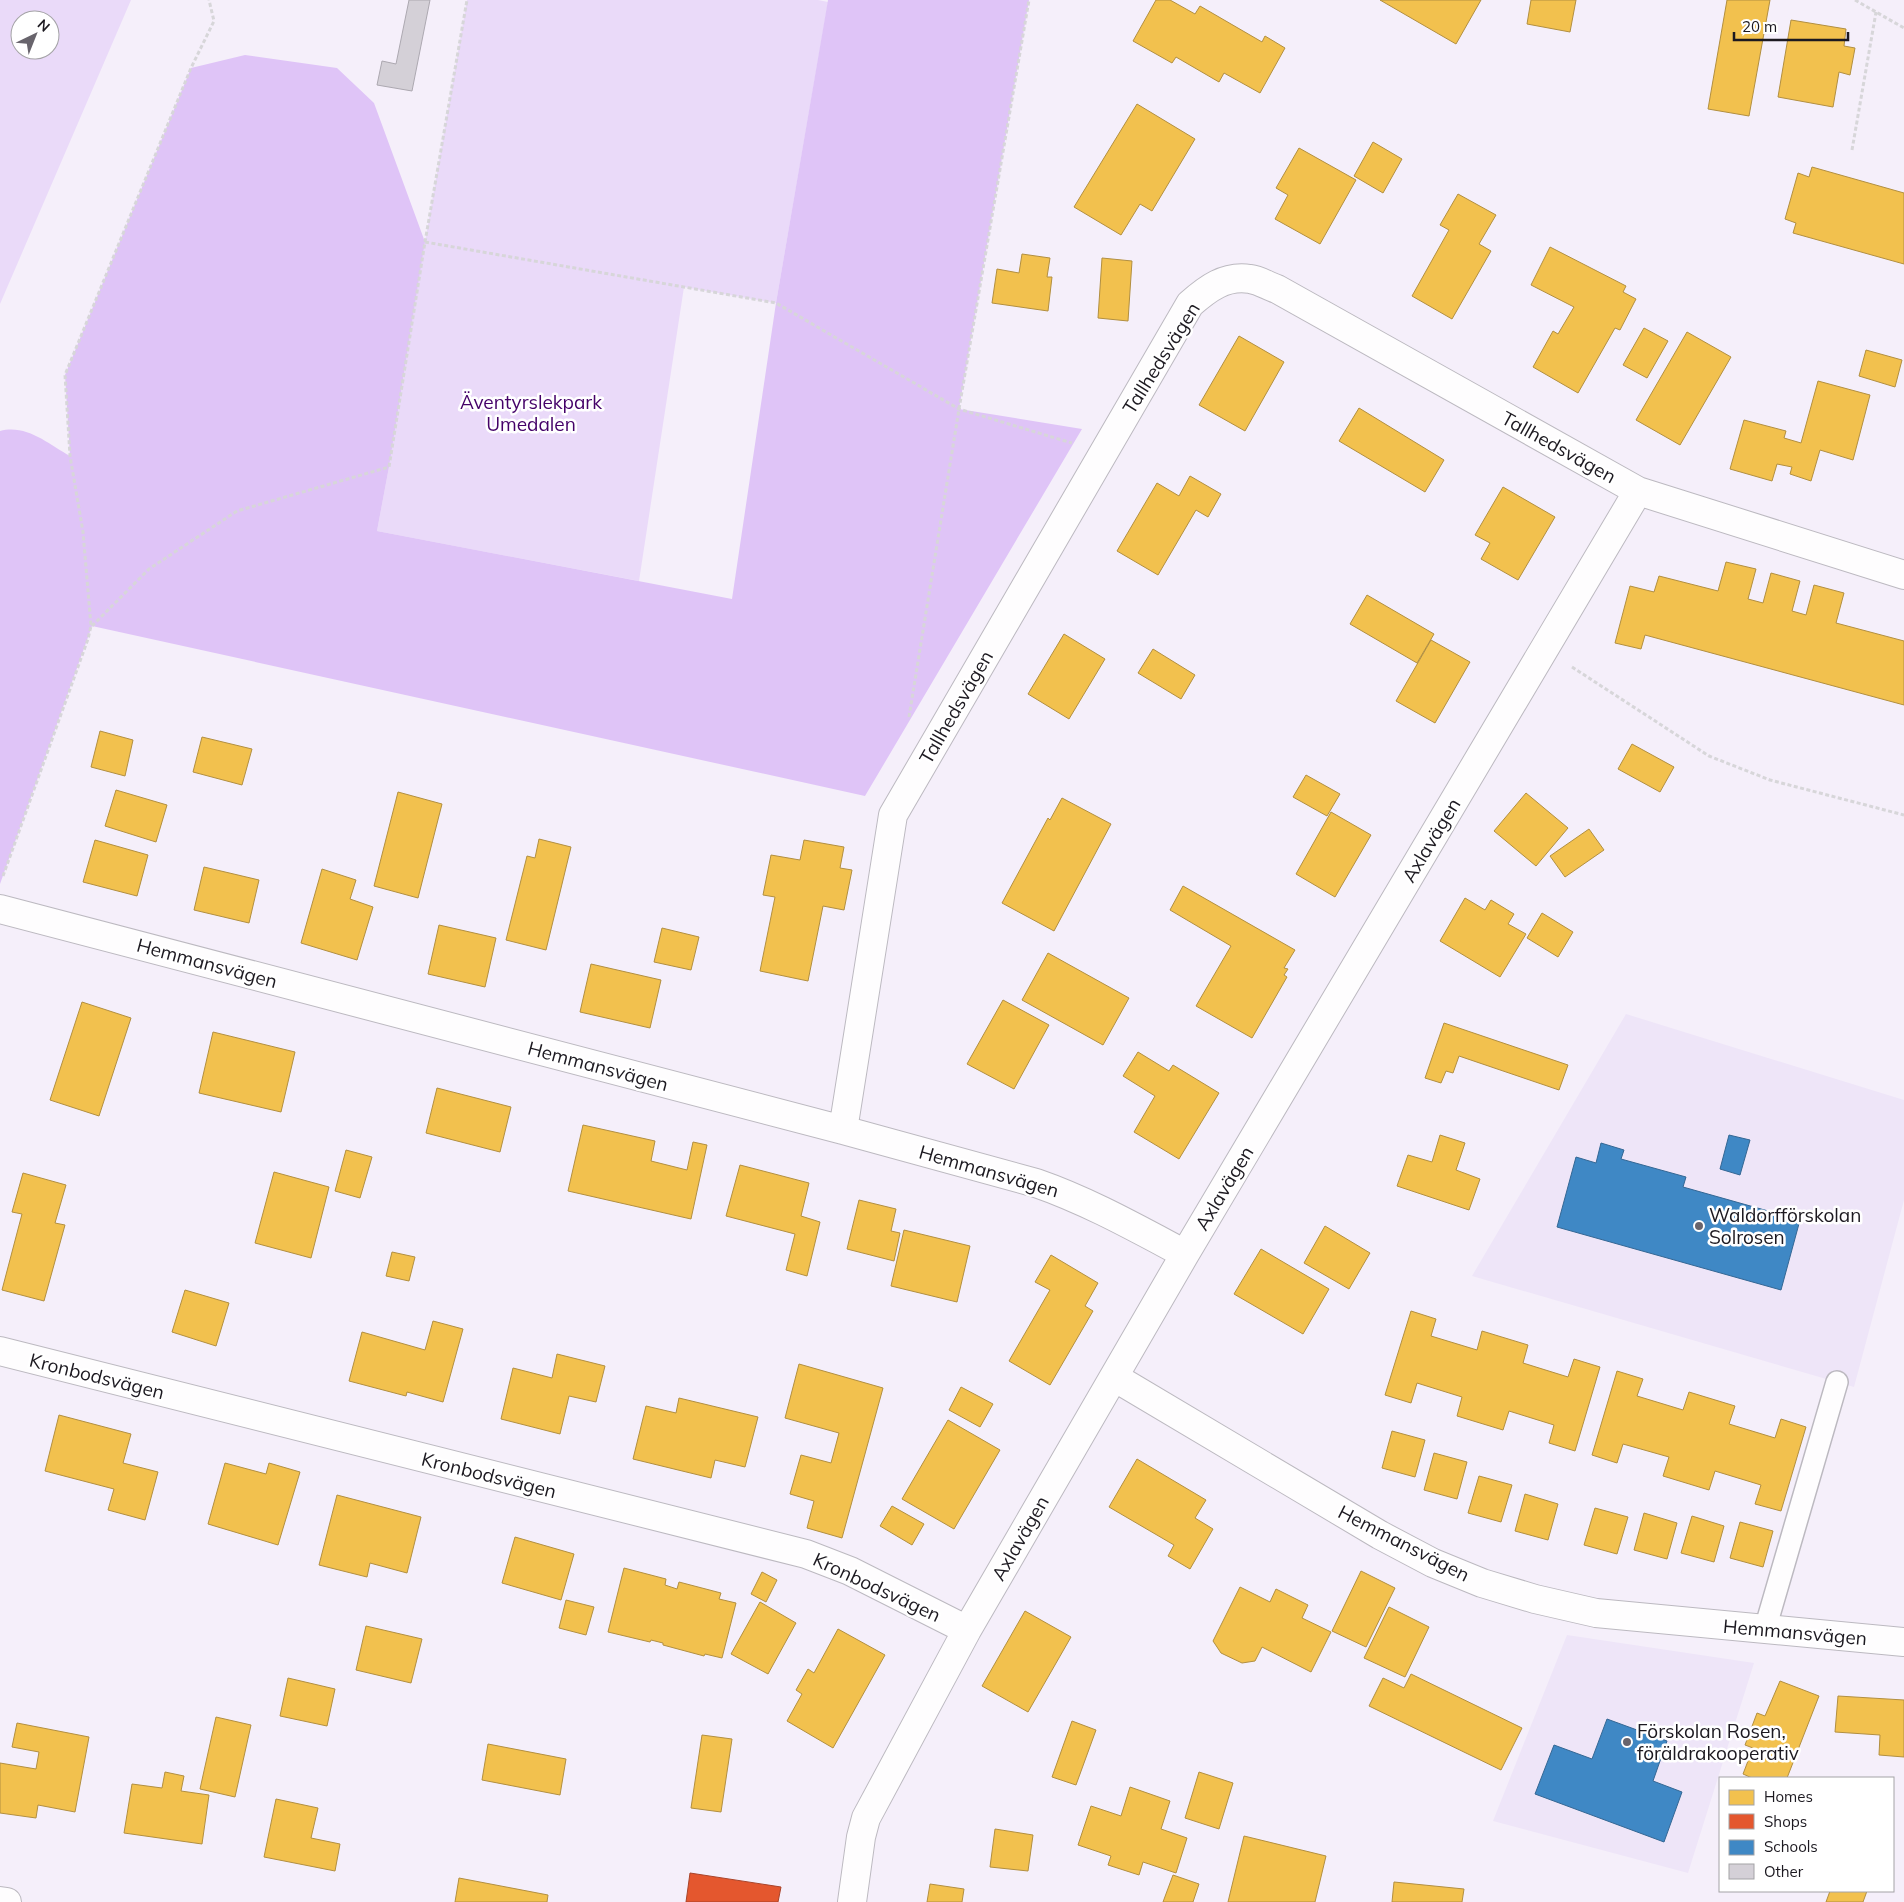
<svg xmlns="http://www.w3.org/2000/svg" width="1904" height="1902" viewBox="0 0 1904 1902" font-family="Mulish,sans-serif">
  <rect width="100%" height="100%" fill="#f5effa"/>
  <path fill="#eee5f8" d="M1626 1014 1904 1100V1200L1854 1387 1472 1276Z
    M1567 1635 1754 1663 1688 1873 1493 1821Z"/>
  <path fill="#eadaf9" fill-rule="evenodd" d="M0 0H131L0 304ZM20 20H50V50H20Z
    M467 0H818L828 2 776 303 684 287 639 581 377 531 389 467 425 242Z"/>
  <path fill="#dfc4f7" d="M828 0H1029L959 409 1082 429 865 796 92 626 0 884V431C27 424 48 444 70 456L65 375 191 68 245 55 337 68 374 103 425 242 389 467 377 531 732 599 776 303Z"/>
  <path fill="#f2c14e" stroke="#b28f40" d="M1156 0H1170L1195 14 1200 6 1262 42 1265 36 1285 48 1260 93 1224 73 1219 82 1176 57 1172 63 1133 41Z
    M1380 0H1481L1456 44Z
    M1531 0H1576L1570 32 1527 24Z
    M1727 0H1770L1749 116 1708 109Z
    M1791 20 1846 29 1844 46 1855 48 1850 75 1839 72 1833 107 1778 97Z
    M1137 104 1195 139 1152 211 1140 204 1121 235 1074 207Z
    M1373 142 1402 159 1383 193 1354 176Z
    M1299 148 1356 180 1320 244 1275 219 1288 195 1276 188Z
    M1812 167 1904 193V264L1793 233 1796 223 1785 219 1798 173 1809 177Z
    M1458 194 1496 215 1479 244 1491 251 1452 319 1412 296 1449 230 1440 225Z
    M1550 247 1626 286 1623 292 1636 299 1620 330 1615 328 1578 393 1533 367 1553 331 1558 334 1574 307 1531 285Z
    M1022 254 1050 258 1047 277H1052L1048 311 992 303 997 269 1019 273Z
    M1102 258 1132 261 1128 321 1098 318Z
    M1644 328 1668 341 1647 378 1623 365Z
    M1687 332 1731 357 1680 445 1636 420Z
    M1239 336 1284 362 1245 431 1199 405Z
    M1866 350 1902 360 1895 387 1859 376Z
    M1818 381 1870 395 1853 460 1820 450 1811 481 1790 474 1792 467 1777 464 1772 481 1730 469 1744 420 1786 431 1784 438 1801 443Z
    M1359 408 1444 460 1425 492 1339 441Z
    M1190 476 1221 494 1208 517 1196 510 1158 575 1117 551 1157 483 1179 496Z
    M1503 487 1555 517 1518 580 1481 559 1490 543 1475 535Z
    M1726 562 1756 569 1748 599 1763 603 1771 573 1800 581 1792 611 1806 615 1814 585 1844 593 1836 623 1904 641V705L1645 635 1641 649 1615 643 1630 586 1654 592 1659 576 1718 591Z
    M1367 595 1434 634 1417 663 1350 624Z
    M1064 634 1105 659 1069 719 1028 694Z
    M1431 640 1470 662 1435 723 1396 701Z
    M1153 649 1195 675 1181 699 1138 673Z
    M100 731 133 740 125 776 91 767Z
    M202 737 252 749 242 785 193 772Z
    M1632 744 1674 767 1660 792 1618 769Z
    M1306 775 1340 794 1327 816 1293 797Z
    M116 790 167 805 156 842 105 826Z
    M398 792 442 804 418 898 374 886Z
    M1526 793 1568 828 1536 866 1494 831Z
    M1062 798 1111 824 1054 931 1002 903 1048 818 1050 820Z
    M1331 812 1371 835 1335 897 1296 874Z
    M1589 829 1604 850 1565 877 1550 856Z
    M539 839 571 847 546 950 506 940 527 856 535 858Z
    M95 840 148 855 137 896 83 882Z
    M804 840 844 847 840 868 852 870 844 910 823 906 808 981 760 971 775 897 763 895 771 855 800 860Z
    M204 867 259 880 249 923 194 910Z
    M322 869 356 880 350 899 373 907 357 960 301 943Z
    M1183 886 1295 950 1284 968 1288 969 1284 975 1287 977 1252 1038 1196 1006 1231 946 1170 910Z
    M1465 898 1485 910 1491 900 1514 914 1508 924 1526 934 1500 977 1440 941Z
    M1542 913 1573 932 1558 957 1527 938Z
    M439 925 496 938 485 987 428 974Z
    M662 928 699 937 691 970 654 962Z
    M1048 953 1129 998 1103 1045 1022 1000Z
    M591 964 661 980 650 1028 580 1012Z
    M1003 1000 1049 1025 1014 1089 967 1064Z
    M82 1002 131 1018 99 1116 50 1100Z
    M1444 1023 1568 1065 1559 1090 1459 1056 1453 1073 1446 1071 1441 1083 1425 1078Z
    M213 1032 295 1052 281 1112 199 1093Z
    M1138 1052 1169 1071 1173 1065 1219 1093 1179 1159 1134 1132 1155 1096 1123 1076Z
    M437 1088 511 1107 500 1152 426 1133Z
    M583 1125 655 1141 651 1161 687 1170 693 1142 707 1145 691 1219 568 1191Z
    M1440 1135 1465 1143 1456 1170 1480 1179 1469 1210 1397 1186 1408 1155 1432 1162Z
    M346 1150 372 1157 360 1198 335 1191Z
    M740 1165 809 1183 801 1216 820 1222 807 1276 786 1270 795 1234 726 1216Z
    M274 1172 329 1187 311 1258 255 1243Z
    M23 1173 66 1185 55 1223 65 1225 44 1301 2 1290 22 1214 12 1212Z
    M859 1200 896 1209 891 1231 900 1233 894 1261 847 1249Z
    M1325 1226 1370 1253 1349 1289 1304 1263Z
    M904 1230 970 1246 957 1302 891 1286Z
    M1261 1249 1329 1289 1303 1334 1234 1294Z
    M392 1252 415 1257 409 1281 386 1276Z
    M1051 1255 1098 1283 1085 1306 1093 1311 1050 1385 1009 1361 1050 1290 1035 1282Z
    M185 1290 229 1303 216 1346 172 1332Z
    M1411 1311 1436 1319 1431 1336 1477 1350 1482 1331 1528 1345 1523 1363 1568 1377 1574 1359 1600 1367 1575 1451 1549 1443 1554 1425 1509 1411 1503 1430 1457 1416 1462 1397 1417 1383 1411 1403 1385 1395Z
    M433 1321 463 1329 443 1402 407 1392 406 1396 349 1381 362 1332 425 1350Z
    M557 1354 605 1366 596 1402 569 1396 560 1434 501 1419 513 1368 552 1378Z
    M799 1364 883 1388 842 1538 807 1528 814 1501 790 1494 801 1455 831 1463 839 1433 785 1418Z
    M1617 1371 1643 1379 1637 1396 1683 1410 1689 1392 1735 1406 1729 1424 1775 1438 1781 1419 1806 1427 1781 1511 1755 1504 1761 1485 1715 1471 1709 1490 1663 1476 1669 1457 1623 1444 1617 1463 1592 1455Z
    M961 1387 993 1404 980 1427 949 1410Z
    M679 1398 758 1417 745 1467 715 1460 711 1478 633 1459 646 1406 676 1413Z
    M59 1415 131 1434 123 1463 158 1472 145 1520 108 1510 114 1489 45 1471Z
    M948 1420 1000 1450 954 1529 902 1499Z
    M1392 1431 1425 1440 1415 1477 1382 1468Z
    M1434 1453 1467 1462 1457 1499 1424 1490Z
    M1137 1459 1206 1500 1195 1518 1213 1529 1190 1569 1168 1556 1174 1545 1109 1507Z
    M225 1463 266 1474 269 1463 300 1472 278 1545 208 1524Z
    M1479 1476 1512 1485 1501 1522 1468 1513Z
    M1525 1494 1558 1504 1548 1540 1515 1531Z
    M337 1495 421 1517 407 1573 370 1563 367 1577 319 1565Z
    M892 1506 924 1524 912 1545 880 1526Z
    M1595 1508 1628 1517 1617 1554 1584 1545Z
    M1644 1513 1677 1523 1667 1559 1634 1550Z
    M1692 1516 1724 1526 1714 1562 1681 1553Z
    M1740 1522 1773 1531 1763 1567 1730 1558Z
    M515 1537 574 1554 561 1600 502 1583Z
    M624 1568 666 1579 665 1585 677 1589 679 1582 721 1593 719 1599 736 1603 722 1658 705 1654 704 1656 663 1645V1643L651 1640 650 1642 608 1632Z
    M1361 1571 1395 1588 1366 1647 1332 1631Z
    M762 1572 777 1580 766 1602 751 1594Z
    M1240 1587 1270 1602 1276 1589 1308 1605 1302 1618 1331 1632 1311 1672 1262 1647 1255 1661 1242 1663 1221 1653 1213 1641Z
    M566 1600 594 1607 586 1635 559 1628Z
    M760 1602 796 1623 768 1674 731 1654Z
    M1389 1607 1429 1627 1405 1677 1364 1658Z
    M1025 1611 1071 1637 1028 1712 982 1686Z
    M366 1626 422 1639 411 1683 356 1670Z
    M838 1629 885 1655 833 1748 787 1721 802 1694 796 1690 808 1669 814 1673Z
    M1411 1674 1522 1728 1501 1770 1369 1706 1383 1678 1404 1688Z
    M288 1678 335 1689 327 1726 280 1716Z
    M1780 1681 1819 1696 1787 1778H1752L1743 1774 1753 1748 1745 1745 1757 1713 1765 1716Z
    M1838 1696 1904 1700V1757L1879 1755 1880 1735 1835 1732Z
    M216 1717 251 1725 235 1797 200 1789Z
    M1072 1721 1096 1730 1076 1785 1052 1777Z
    M17 1723 89 1737 75 1812 38 1805 36 1818 0 1813V1763L36 1769 39 1752 12 1747Z
    M702 1735 732 1739 721 1812 691 1808Z
    M488 1744 566 1759 560 1795 482 1780Z
    M165 1772 184 1776 181 1791 209 1795 202 1844 124 1833 132 1784 162 1788Z
    M1199 1772 1233 1783 1219 1829 1185 1818Z
    M1130 1787 1170 1801 1161 1829 1187 1838 1176 1873 1143 1862 1139 1875 1108 1865 1111 1856 1078 1845 1091 1806 1121 1816Z
    M276 1799 318 1808 311 1838 340 1844 335 1871 264 1857Z
    M995 1829 1033 1835 1028 1871 990 1867Z
    M1244 1836 1326 1856 1315 1902H1228Z
    M1173 1875 1199 1884 1193 1902H1163Z
    M459 1878 548 1895 547 1902H455Z
    M1394 1882 1464 1889 1462 1902H1392Z
    M930 1884 964 1889 962 1902H927Z
    M1830 1891H1867L1863 1902H1826Z"/>
  <path fill="#e4572e" stroke="#a8442a" d="M690 1873 781 1887 778 1902H686Z"/>
  <path fill="#3f88c5" stroke="#346794" d="M1729 1135 1750 1140 1740 1175 1720 1169Z
    M1601 1143 1624 1150 1621 1159 1686 1177 1683 1187 1800 1220 1781 1290 1557 1227 1576 1157 1596 1163Z
    M1607 1719 1667 1741 1653 1781 1682 1792 1664 1842 1535 1794 1554 1745 1592 1759Z"/>
  <path fill="#d4d0d7" stroke="#aca8b0" d="M409 0H430L412 91 377 85 382 61 396 64Z"/>
  <g fill="none" stroke-linecap="round" stroke-linejoin="round">
    <defs>
      <path id="lane" d="M1765 1629 1837 1382"/>
      <path id="street" d="M0 909 843 1130 1036 1183C1088 1201 1136 1228 1185 1254
        M843 1130 893 815 1190 304C1207 289 1225 275 1250 279 1259 280 1268 286 1277 289L1638 491 1904 575
        M0 1351 806 1554 850 1571 967 1630
        M1114 1377 1380 1535 1433 1563 1482 1583 1535 1599 1596 1613 1904 1642
        M852 1902 861 1837 866 1818 967 1630 1185 1254 1638 491"/>
      <path id="secondary" d="M0 1901 7 1902"/>
    </defs>
    <use href="#lane" stroke="#bcb9c0" stroke-width="24"/>
    <use href="#street" stroke="#bcb9c0" stroke-width="30"/>
    <use href="#secondary" stroke="#bcb9c0" stroke-width="30"/>
    <path stroke="#d7d6d9" stroke-width="3" stroke-dasharray="4 2.5" stroke-linecap="butt" d="M1855 0 1904 28
      M1852 150 1876 12
      M425 242 776 303 959 409 1072 443
      M92 626 149 569 237 511 389 467 425 242 467 0
      M1572 667 1709 756 1770 780 1904 815
      M909 717 959 409 1029 0
      M3 876 88 639 91 626 83 532 70 456 65 375 191 68 214 21 209 0"/>
    <use href="#lane" stroke="#fefdfe" stroke-width="21"/>
    <use href="#street" stroke="#fefdfe" stroke-width="28"/>
    <use href="#secondary" stroke="#fefdfe" stroke-width="28"/>
  </g>
  <g fill="#68646c" stroke="#fff" stroke-width="2">
    <circle cx="1699" cy="1226" r="5"/>
    <circle cx="1627" cy="1742" r="5"/>
  </g>
  <g text-anchor="middle" stroke-width="5" stroke-linejoin="round" paint-order="stroke">
    <g font-size="19" fill="#1c1920" stroke="#fff">
      <text transform="translate(1161 358) rotate(-58)" y="7">Tallhedsvägen</text>
      <text transform="translate(1559 447) rotate(29)" y="7">Tallhedsvägen</text>
      <text transform="translate(956 707) rotate(-60)" y="7">Tallhedsvägen</text>
      <text transform="translate(1431 840) rotate(-59)" y="7">Axlavägen</text>
      <text transform="translate(207 963) rotate(15)" y="7">Hemmansvägen</text>
      <text transform="translate(598 1066) rotate(15)" y="7">Hemmansvägen</text>
      <text transform="translate(989 1171) rotate(16)" y="7">Hemmansvägen</text>
      <text transform="translate(1224 1188) rotate(-59)" y="7">Axlavägen</text>
      <text transform="translate(97 1376) rotate(14)" y="7">Kronbodsvägen</text>
      <text transform="translate(489 1475) rotate(14)" y="7">Kronbodsvägen</text>
      <text transform="translate(1020 1538) rotate(-60)" y="7">Axlavägen</text>
      <text transform="translate(1404 1543) rotate(27)" y="7">Hemmansvägen</text>
      <text transform="translate(877 1587) rotate(25)" y="7">Kronbodsvägen</text>
      <text transform="translate(1795 1632) rotate(5)" y="7">Hemmansvägen</text>
    </g>
    <g font-size="19" fill="#440168" stroke="#fff">
      <text x="531" y="409">Äventyrslekpark<tspan x="531" dy="22">Umedalen</tspan></text>
    </g>
    <g font-size="19" fill="#1c1920" stroke="#fff" text-anchor="start">
      <text x="1709" y="1222">Waldorfförskolan<tspan x="1709" dy="22">Solrosen</tspan></text>
      <text x="1637" y="1738">Förskolan Rosen,<tspan x="1637" dy="22">föräldrakooperativ</tspan></text>
    </g>
  </g>
  <rect x="1719" y="1777" width="175" height="115" fill="#ffffff" stroke="#a4a3a6"/>
  <rect x="1729" y="1790" width="25" height="15" fill="#f2c14e" stroke="#a4a3a6"/>
  <text x="1764" y="1802" font-size="15" fill="#1c1920">Homes</text>
  <rect x="1729" y="1814" width="25" height="15" fill="#e4572e" stroke="#a4a3a6"/>
  <text x="1764" y="1827" font-size="15" fill="#1c1920">Shops</text>
  <rect x="1729" y="1840" width="25" height="15" fill="#3f88c5" stroke="#a4a3a6"/>
  <text x="1764" y="1852" font-size="15" fill="#1c1920">Schools</text>
  <rect x="1729" y="1864" width="25" height="15" fill="#d4d0d7" stroke="#a4a3a6"/>
  <text x="1764" y="1877" font-size="15" fill="#1c1920">Other</text>
  <g transform="translate(35 35) rotate(43)"><circle r="24" fill="#ffffff" stroke="#a4a3a6"/>
  <path d="M0-4L9 19L0 12L-9 19Z" fill="#68646c"/>
  <text y="-8" font-size="14" font-weight="bold" text-anchor="middle" fill="#1c1920">N</text>
  </g>
  <path d="M1734 32v8h114v-8" fill="none" stroke="#1c1920" stroke-width="2.5"/>
  <text x="1742" y="32" font-size="15" fill="#1c1920" stroke="#ffffff" stroke-width="4" paint-order="stroke">20 m</text>
</svg>
